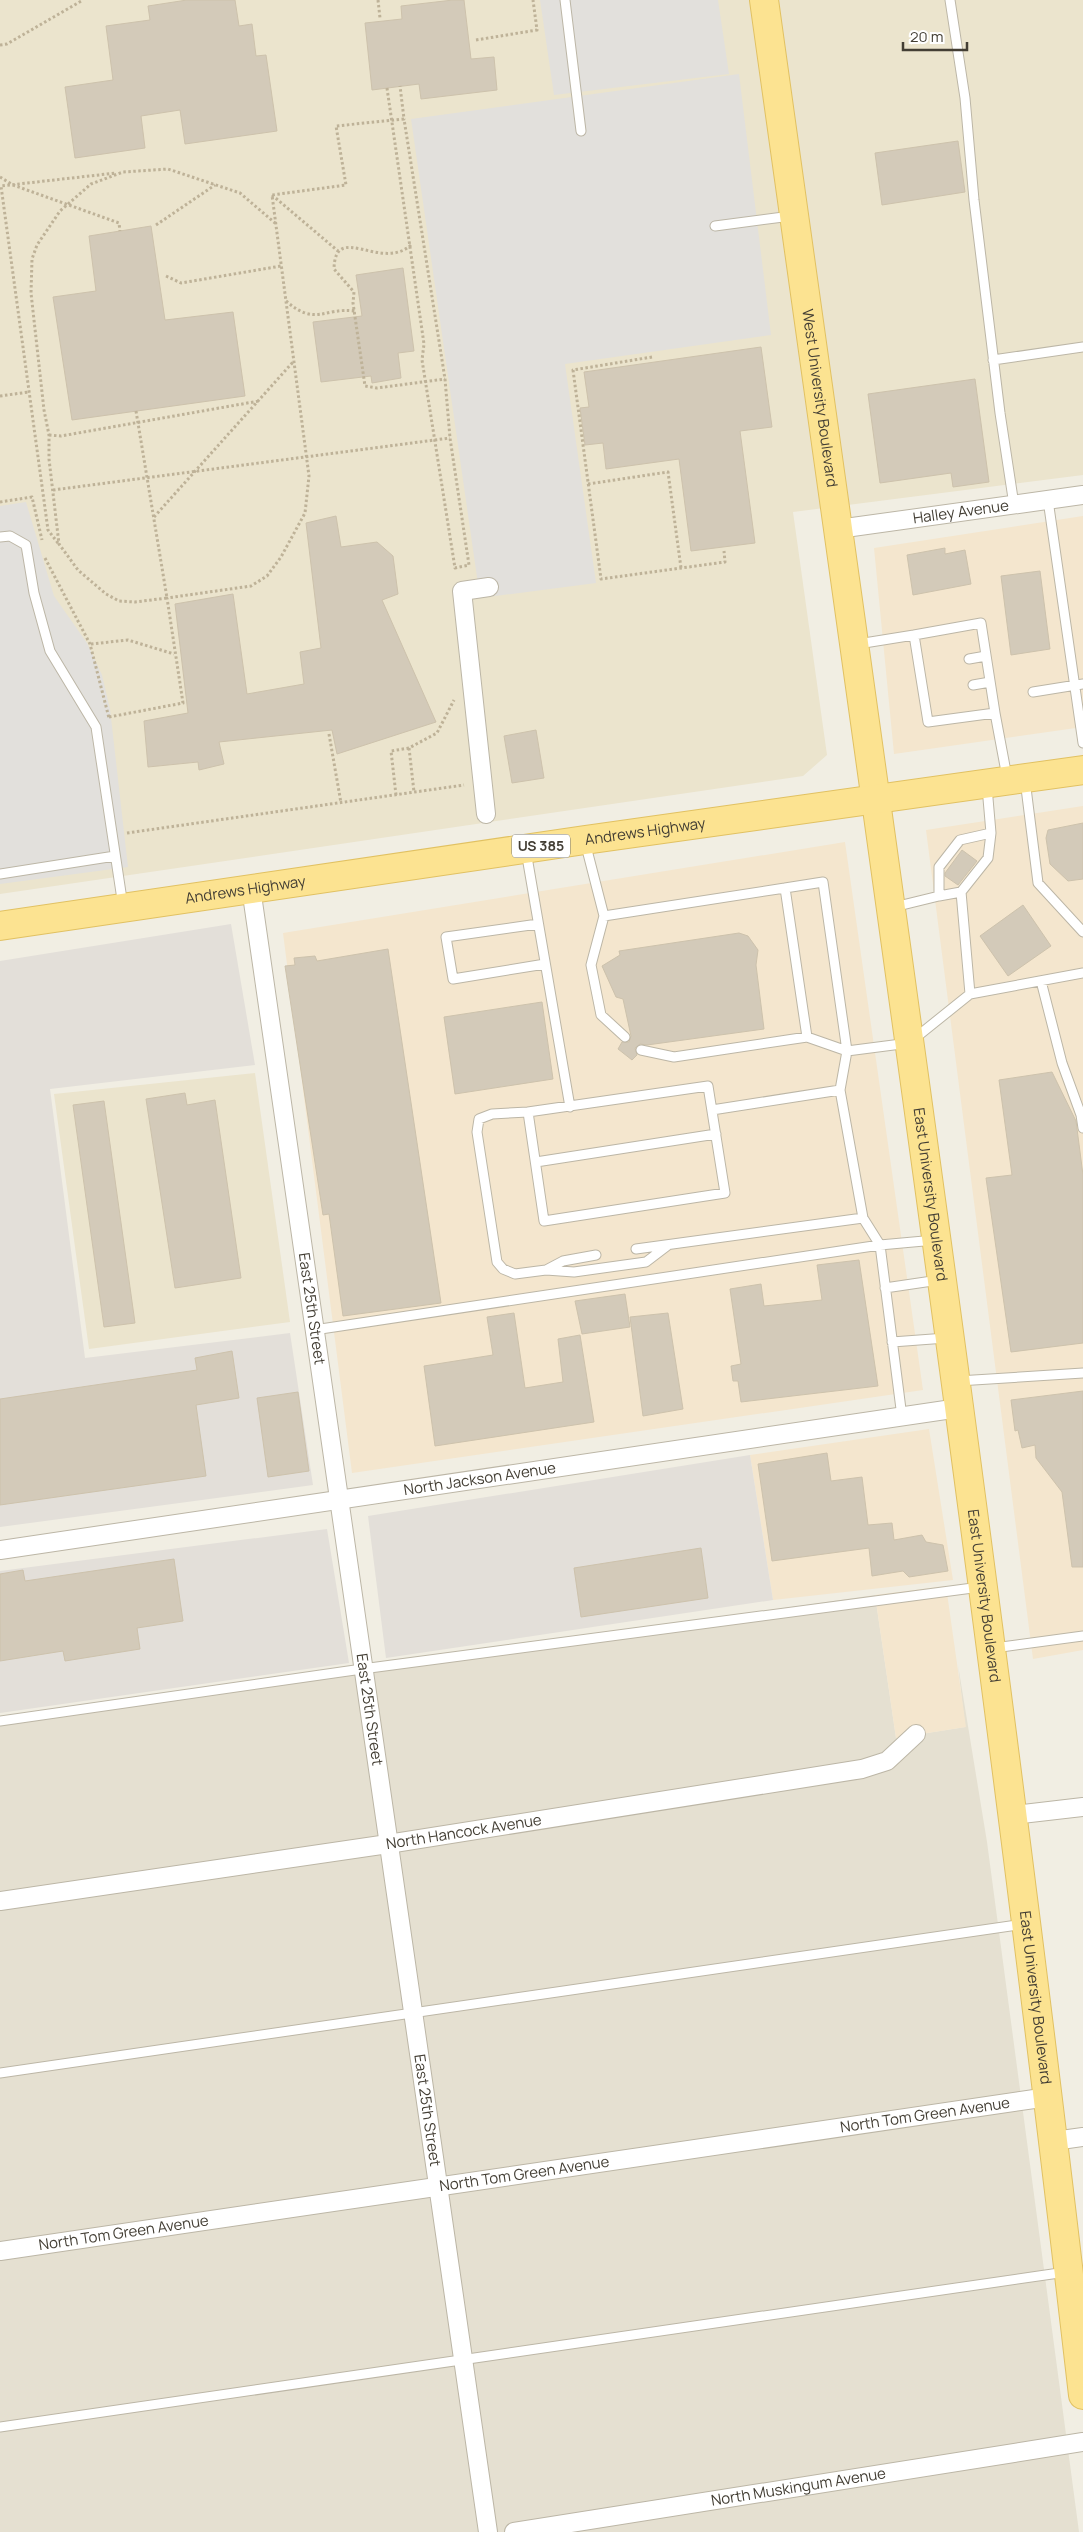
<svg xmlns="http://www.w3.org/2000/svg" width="1083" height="2532" viewBox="0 0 1083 2532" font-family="Manrope,sans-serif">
  <rect width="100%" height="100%" fill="#f1eee3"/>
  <path fill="#e5e0d1" d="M875 1595 896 1738 965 1727 958 1665 987 1842 1079 2532H0V1721Z"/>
  <path fill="#f4e6ce" d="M1083 516V727L894 754 874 548Z
    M1083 806V1650L1033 1659 926 830Z
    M845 842 923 1390 352 1473 283 933Z
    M929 1429 953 1580 773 1600 750 1455Z
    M946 1586 966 1727 896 1738 875 1595Z"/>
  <path fill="#e3dfd9" d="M231 924 255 1065 50 1089 85 1358 290 1333 313 1485 0 1527V961Z
    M750 1455 773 1600 386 1658 368 1516Z
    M327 1529 349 1663 0 1713V1571Z"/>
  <path fill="#ebe4cd" d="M0 0H1083V475L793 512 827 755 803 776 0 894Z
    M255 1073 290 1322 89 1349 54 1094Z"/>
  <path fill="#e2e0dc" d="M540 0H718L729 74 554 95Z
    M739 74 771 335 565 364 596 583 480 598 411 119Z
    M26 502 54 596 87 643 102 675 110 709 128 867 0 884V506Z"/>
  <path fill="#d3cab9" stroke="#cdc2ac" d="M187 0H235L239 26 252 24 256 56 266 55 277 131 185 144 180 110 141 116 145 148 75 158 65 87 113 80 106 26 150 20 148 6Z
    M453 0H464L471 59 494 57 497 90 421 99 419 84 372 90 365 23 402 19 401 6Z
    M958 141 965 192 882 205 875 153Z
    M151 226 165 320 233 312 245 396 72 420 53 297 96 291 89 236Z
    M403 268 414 351 398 353 401 378 372 383 371 376 321 382 313 322 362 316 356 275Z
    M761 347 772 427 740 431 755 543 691 551 679 459 606 469 603 443 585 445 580 408 589 407 584 372Z
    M975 379 989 482 953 487 951 473 880 483 868 394Z
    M336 516 341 547 377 542 393 556 398 594 382 600 436 722 337 754 332 730 219 742 224 764 199 770 198 762 148 767 144 721 188 713 175 604 233 594 247 694 304 684 300 652 321 648 306 523Z
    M945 548V554L965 550 971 584 913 595 907 555Z
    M1040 571 1050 649 1011 655 1001 576Z
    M536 730 544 778 512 783 504 736Z
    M1083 823V879L1068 881 1050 864 1046 838 1048 830Z
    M962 850 977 861 958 885 945 876V873Z
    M1023 905 1051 946 1008 976 980 936Z
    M739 933 748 936 758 950 756 965 764 1029 647 1045 640 1044 635 1048 637 1055 632 1060 618 1049 622 1042H629L631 1036 623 999 616 997 602 966 620 955 619 951Z
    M388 949 441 1303 343 1316 329 1214 323 1215 285 966 295 965 294 958 315 956 317 961Z
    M542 1002 553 1079 455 1094 444 1017Z
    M1052 1072 1076 1121 1083 1175V1343L1011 1352 986 1178 1012 1175 999 1080Z
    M185 1093 187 1105 215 1100 241 1278 175 1288 146 1099Z
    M104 1101 135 1323 104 1327 73 1105Z
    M859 1260 878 1386 741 1402 738 1381H733L731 1366 741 1364 730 1289 761 1284 764 1306 822 1300 817 1265Z
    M625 1294 630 1327 582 1334 575 1301Z
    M514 1313 525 1388 563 1382 558 1339 580 1335 594 1422 435 1446 424 1366 493 1355 487 1317Z
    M668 1313 683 1409 643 1416 630 1317Z
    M232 1351 239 1398 196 1405 206 1476 0 1505V1399L197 1370 195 1358Z
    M1083 1391V1567H1072L1062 1492 1036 1458 1035 1445 1022 1448 1018 1430 1015 1431 1011 1400Z
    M298 1392 309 1471 268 1477 257 1398Z
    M827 1453 831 1481 862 1477 868 1525 892 1523 894 1540 922 1535 926 1542 943 1545 948 1571 909 1577 903 1571 872 1576 869 1548 772 1561 758 1464Z
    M701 1548 708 1598 581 1617 574 1568Z
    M174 1559 183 1621 137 1628 140 1649 65 1661 63 1651 0 1661V1574L23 1570 25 1581Z"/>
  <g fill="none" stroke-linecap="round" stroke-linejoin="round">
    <defs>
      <path id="lane" d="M565 0 581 131
        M950 0 965 98 974 200 1000 413 1014 505
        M715 226 791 216
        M993 360 1083 347
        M1048 500 1083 743
        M0 537 10 536 26 545 34 593 50 651 96 727 123 906
        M981 623 995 713 928 722 914 635Z
        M858 644 914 635
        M969 659 986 656
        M973 685 990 682
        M1033 692 1083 684
        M995 713 1007 777
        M1025 780 1038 883 1083 932
        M585 842 604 916 591 965 601 1015 625 1037
        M526 851 570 1107
        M0 874 115 856
        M785 888 823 882 847 1051 840 1090
        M939 896 961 892 988 858 991 833 987 787
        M894 907 939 896V867L960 840 991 833
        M604 916 785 888 807 1037 674 1057 641 1050
        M538 924 446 937 453 979 545 964
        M1041 981 1062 1063 1081 1115 1083 1128
        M970 994 1083 973
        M807 1037 847 1051 909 1043 970 994 961 892
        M708 1086 725 1193 544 1221 528 1112Z
        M712 1110 840 1090 863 1218 880 1245 935 1240
        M528 1112 492 1114 479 1119 477 1132 497 1262 503 1269 515 1274 546 1270 563 1261 596 1255
        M536 1162 716 1134
        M636 1249 863 1218
        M546 1270 574 1272 646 1262 667 1246
        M885 1288 939 1280
        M314 1330 880 1245 902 1417
        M892 1342 946 1338
        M958 1381 1083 1373
        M994 1648 1083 1636
        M0 1721 362 1669 980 1587
        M0 2073 1024 1924
        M0 2427 1066 2272"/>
      <g id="street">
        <path id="s1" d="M838 529 1083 495"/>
        <path d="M486 814 462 591 489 587"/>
        <path id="s2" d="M251 888 488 2532"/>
        <path id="s3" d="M0 1550 959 1408"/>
        <path d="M1014 1815 1083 1807"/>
        <path id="s4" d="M0 1901 388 1844 862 1769 887 1761 916 1734"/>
        <path d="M1054 2141 1083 2137"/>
        <path id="s5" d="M0 2251 1048 2097"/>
        <path id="s6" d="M514 2532 1083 2442"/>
      </g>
      <g id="primary">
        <path id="s7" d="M764 0C875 798 991 1595 1083 2395"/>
        <path id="s8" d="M0 926 585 840 1083 770"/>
      </g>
    </defs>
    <use href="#lane" stroke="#bcb6a6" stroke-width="11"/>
    <use href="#street" stroke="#bcb6a6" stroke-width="20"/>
    <use href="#primary" stroke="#e1c162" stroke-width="30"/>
    <path stroke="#beb298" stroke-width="3" stroke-dasharray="2.5 2.5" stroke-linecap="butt" d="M378 0 380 18
      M476 40 537 30 533 0
      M0 45 7 44 83 0
      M387 88 424 344 422 360 455 568 469 565 450 438 445 379 404 119
      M0 177 13 185 119 223 120 231
      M272 195 338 251
      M156 225 215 185
      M411 245C381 272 335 221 334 269L354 292 353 303 365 386 377 388 445 379
      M166 276 181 283 281 266
      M286 301C316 327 324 307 355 311
      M652 357 573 370 601 579 725 562 724 551
      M0 396 29 392
      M136 411 167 598 135 602 119 601 106 594 78 570 59 544 49 459V435L44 410 31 293 32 259 37 245 60 211 91 184 123 172 168 169 240 193 275 223
      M49 435 61 436 259 401
      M588 484 668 472 681 568
      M53 490 450 438
      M0 502 32 497 42 540
      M154 517 293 362
      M58 543 48 530 1 186 116 173
      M45 558 90 644 109 718
      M91 644 128 640 174 654
      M109 717 183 703 167 598 251 586 267 576 281 557 305 513 309 476 272 195 346 185 336 126 404 119 400 86
      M329 734 341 803
      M409 748 414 792
      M396 795 391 751 409 748 437 733 454 700
      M127 833 464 785"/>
    <use href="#lane" stroke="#fff" stroke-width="9"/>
    <use href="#street" stroke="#fff" stroke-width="18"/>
    <use href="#primary" stroke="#fce391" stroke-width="28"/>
  </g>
  <g text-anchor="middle" stroke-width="4" stroke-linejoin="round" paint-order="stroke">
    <rect fill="#fff" stroke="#7b7871" stroke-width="1" x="512" y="834.5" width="58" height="23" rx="4"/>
    <g font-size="14" font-weight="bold" fill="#433e34">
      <text x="541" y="851">US 385</text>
    </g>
    <g font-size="15" fill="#433e34" stroke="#fff">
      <text dy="5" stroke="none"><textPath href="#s7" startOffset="402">West University Boulevard</textPath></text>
      <text dy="5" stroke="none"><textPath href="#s1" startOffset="124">Halley Avenue</textPath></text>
      <text dy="5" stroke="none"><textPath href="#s8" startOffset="652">Andrews Highway</textPath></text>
      <text dy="5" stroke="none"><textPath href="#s8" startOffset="248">Andrews Highway</textPath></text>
      <text dy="5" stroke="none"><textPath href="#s7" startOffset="1206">East University Boulevard</textPath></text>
      <text dy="5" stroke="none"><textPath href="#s2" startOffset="425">East 25th Street</textPath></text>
      <text dy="5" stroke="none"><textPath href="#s3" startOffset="485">North Jackson Avenue</textPath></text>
      <text dy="5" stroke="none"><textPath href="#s7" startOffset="1611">East University Boulevard</textPath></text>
      <text dy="5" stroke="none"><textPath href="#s2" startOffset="830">East 25th Street</textPath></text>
      <text dy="5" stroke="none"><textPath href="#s4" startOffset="469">North Hancock Avenue</textPath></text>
      <text dy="5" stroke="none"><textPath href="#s7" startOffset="2016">East University Boulevard</textPath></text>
      <text dy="5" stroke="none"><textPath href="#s2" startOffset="1235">East 25th Street</textPath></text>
      <text dy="5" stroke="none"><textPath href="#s5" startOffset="935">North Tom Green Avenue</textPath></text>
      <text dy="5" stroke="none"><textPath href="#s5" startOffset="530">North Tom Green Avenue</textPath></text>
      <text dy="5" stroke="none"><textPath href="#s5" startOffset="125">North Tom Green Avenue</textPath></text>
      <text dy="5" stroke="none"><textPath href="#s6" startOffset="288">North Muskingum Avenue</textPath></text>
    </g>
  </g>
  <path d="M903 42v8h64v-8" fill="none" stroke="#433e34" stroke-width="2.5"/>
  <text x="910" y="42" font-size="15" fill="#433e34" stroke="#ffffff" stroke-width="4" paint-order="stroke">20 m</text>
</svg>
